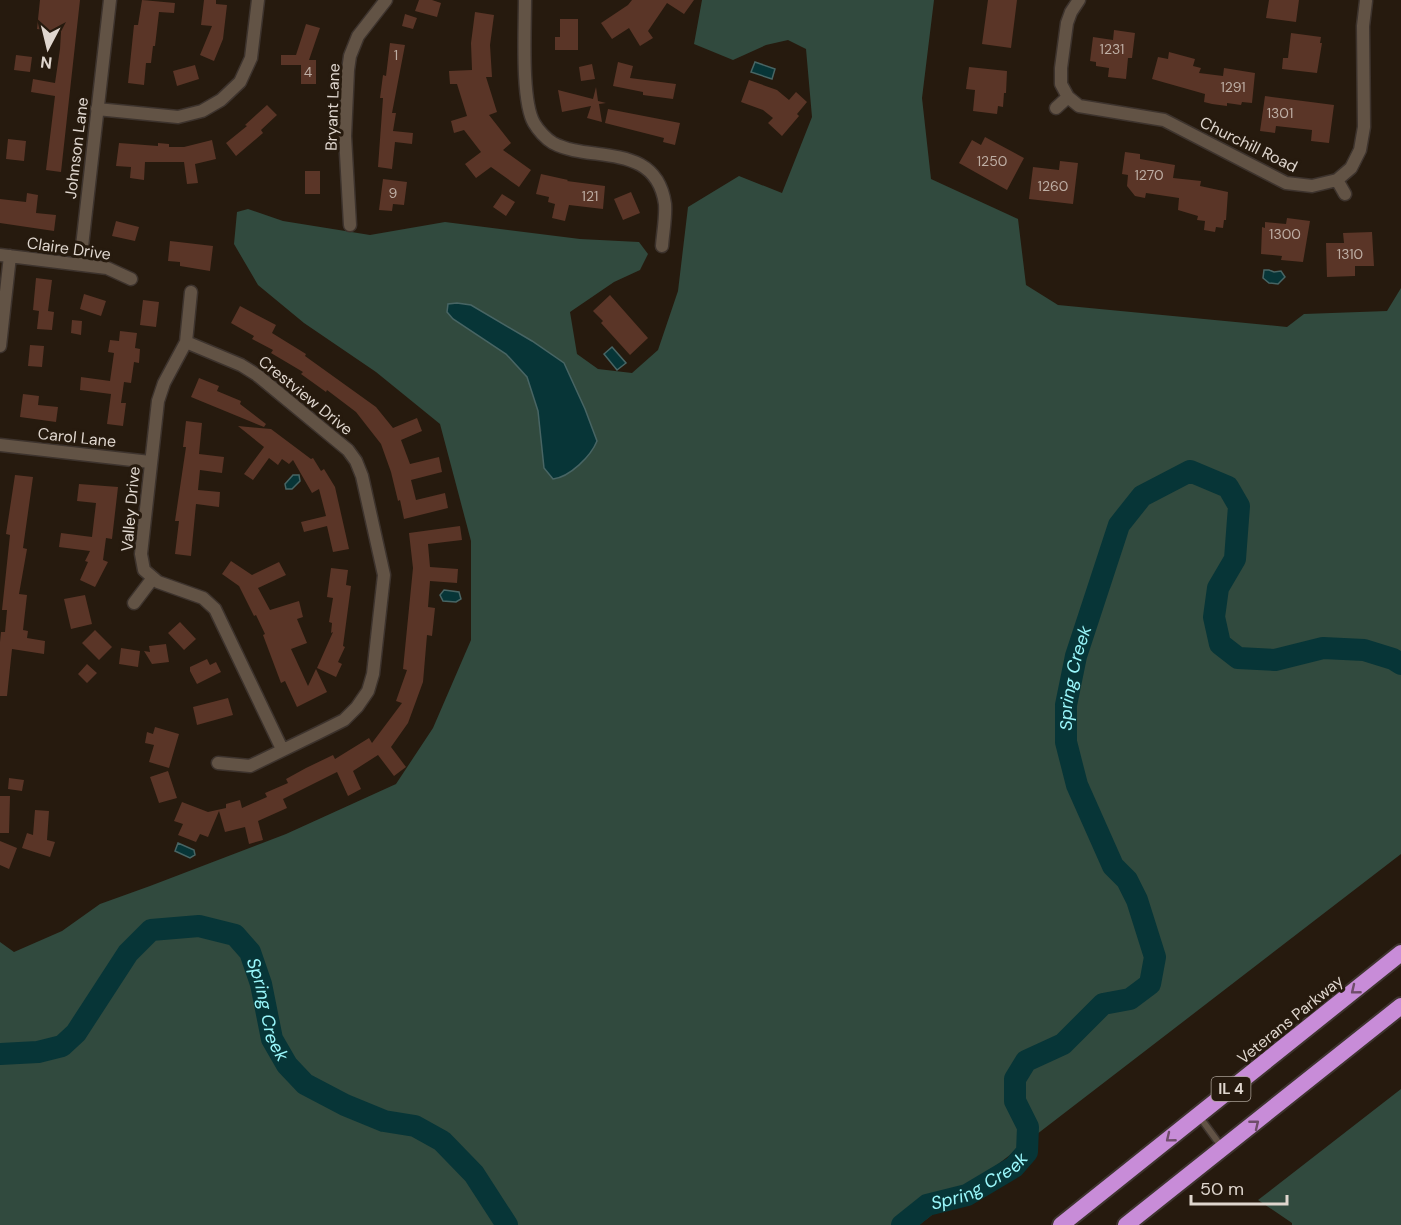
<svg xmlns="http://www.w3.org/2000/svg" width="1401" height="1225" viewBox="0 0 1401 1225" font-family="'DM Sans',sans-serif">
  <rect width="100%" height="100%" fill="#261a0e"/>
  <path fill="#314a3e" d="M702 0H934L922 98 931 179 1018 219 1026 285 1058 305 1287 327 1304 314 1387 311 1401 288V854L919 1225H0V942L14 952 62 931 100 904 150 886 286 834 396 784 433 728 471 640V541L440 424 376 372 304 323 258 285 234 244 237 212 248 209 283 221 370 235 445 222 580 239 639 242 648 254 640 270 614 282 570 312 577 354 598 369 632 373 658 350 678 291 688 207 739 176 782 193 812 117 806 49 788 40 766 45 733 60 694 44Z
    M1401 1089V1225H1292V1223L1258 1200Z"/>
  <path fill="#073537" stroke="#486564" stroke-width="1.5" d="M755 62 775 69 772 79 751 72Z
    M1264 270H1269L1274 272 1281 271 1285 277 1278 284 1269 283 1263 278Z
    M457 303 471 305 532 341 564 363 585 409 597 441C591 456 570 477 553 479L544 468 538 411 527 377 506 354 453 319 447 312 448 304Z
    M612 347 626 363 617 370 604 354Z
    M293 475H299L300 481 292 489H286L285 484Z
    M444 590 459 592 461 599 456 602 443 601 440 595Z
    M178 843 194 850 195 855 190 858 175 851Z"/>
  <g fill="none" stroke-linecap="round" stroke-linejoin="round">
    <g stroke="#073537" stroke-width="22">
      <path id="s1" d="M0 1054 38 1052 62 1046 76 1033 128 953 151 930 199 926 235 935 250 952 261 984 272 1039 287 1065 305 1084 345 1105 384 1121 415 1126 442 1141 474 1174 507 1225"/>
      <path id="s2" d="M902 1225 927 1205 967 1195 1014 1167 1027 1152 1028 1127 1015 1101V1079L1026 1061 1063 1044 1103 1004 1130 999 1150 984 1155 957 1137 900 1127 880 1113 866 1077 785 1066 742V705L1076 656 1119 525 1142 496 1190 471 1228 487 1239 506 1235 559 1218 588 1214 617 1220 644 1238 658 1275 660 1323 648 1364 650 1393 659 1401 664"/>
    </g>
  </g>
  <path fill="#5a3527" d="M40 0H80L61 172 46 170 55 96 31 92 33 79 55 83 60 49 61 32 37 29Z
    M142 0 175 3 174 13 159 12 155 46H153L151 63H146L144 85 128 83 134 25H138Z
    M204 0H216V4L227 5 223 39 214 61 200 55 212 26 201 25Z
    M419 0H432L441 3 437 17 415 11Z
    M632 0H694L684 14 667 3 648 31 653 38 640 46 629 28 612 39 601 23 628 5Z
    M988 0H1017L1011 48 982 44Z
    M1269 0H1299L1296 22 1266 18Z
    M475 12 494 15 490 45 492 77H486L497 112 489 115 511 143 503 150 531 170 519 187 491 167 476 178 465 164 481 152 464 130 454 133 451 121 467 116 457 84H450L449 71 472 70 471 43Z
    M405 14 417 18 413 29 402 26Z
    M560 19H578V50H555V37H560Z
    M306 24 320 28 309 60H316V84H301V65H281V55H296Z
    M1114 30 1135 33 1132 58H1128L1126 79 1108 77 1109 68 1096 66V62L1090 61 1093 37 1113 40Z
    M1291 33 1321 37 1320 43H1322L1317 73 1282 69 1283 58H1288Z
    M390 43 405 45 392 113H396L393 131 413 133 412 144 395 142 392 169 378 167 383 98H380L383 75 386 76Z
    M1169 52 1195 59 1193 66 1201 68 1199 73 1223 76 1224 68 1255 73 1252 103 1242 102 1241 105 1227 103V106L1212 104 1204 102 1205 94 1152 79 1158 57 1168 59Z
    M16 55 32 57 30 72 14 70Z
    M618 62 633 66 630 78 676 84 673 99 643 95V92L613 86Z
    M592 64 595 79 581 81 579 67Z
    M195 65 199 79 177 86 173 71Z
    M969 67 1007 71 1006 93H1004L1003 107 998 106 997 114 973 111 975 90 966 89Z
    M749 80 777 90 789 100 796 92 807 102 797 114 799 116 782 136 768 123 773 118 763 110 741 102Z
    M596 87 598 101 606 103 599 104 602 122 587 118 591 106 562 112 558 90 593 99Z
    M1265 96 1334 105 1329 143 1311 141 1312 130 1276 126 1275 133 1260 131Z
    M267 105 277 115 261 130 263 133 236 156 226 143 247 126 245 125Z
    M608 109 680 123 675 145 663 142 664 138 605 123Z
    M985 137 1024 158 1007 190 959 163 972 140 981 145Z
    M8 139 26 141 24 161 6 159Z
    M212 140 216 159 195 164 198 183 187 184 184 162H145L144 180 130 178 131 167 116 166 119 143 158 146V143L169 144V147H184Z
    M1125 152 1140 154V159L1175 165 1173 178 1201 181 1200 186 1228 192 1226 220H1224L1223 228 1216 227 1215 232 1204 230 1205 221 1197 220 1198 216 1178 210 1179 198 1146 193 1145 198 1135 196 1127 186 1128 175 1122 174Z
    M1060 161 1078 163 1073 204 1029 199 1033 167 1059 170Z
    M305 171H320V194H305Z
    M541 174 568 180 567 181 605 186 603 209 569 205 565 221 552 218 555 204 548 202 549 197 536 194Z
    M383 179 407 182 404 205 393 204 392 211 379 210Z
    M631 192 640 213 623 220 614 199Z
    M27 193 38 195 36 213 56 215 54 231 0 223V199L26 202Z
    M502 194 515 202 506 216 493 207Z
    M1287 218 1310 221 1303 262 1281 260 1282 256 1261 254 1262 227 1265 228V222L1286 224Z
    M116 221 139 227 135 241 112 236Z
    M1372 232 1374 266H1355V276L1327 277 1326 243H1344L1343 233Z
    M170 241 213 246 210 271 180 266V262L168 261Z
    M36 278 52 280 48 311 54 312 52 330 37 329 39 311 33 310Z
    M84 294 106 301 101 316 80 309Z
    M610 295 648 338 630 355 601 323 603 321 593 311Z
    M143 300 159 302 156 327 140 325Z
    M240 306 276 325 272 333 306 354 305 356 376 407 393 428 417 418 422 431 401 440 410 464 439 457 442 472 411 480 416 500 445 493 448 508 404 519 400 500 398 501 391 472 381 444 356 412 327 390 326 392 301 374 303 372 271 353 273 350 252 339 254 336 231 323Z
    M72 320 82 321 81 335 71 333Z
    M120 331 137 333 135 348 140 349 139 363 134 362 131 383 124 382 121 403H126L123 426 107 424 111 394 80 390 81 377 110 381 114 353 108 352 110 340 119 341Z
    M30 345 44 346 42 367 28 366Z
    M199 378 219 386 217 391 241 401 240 404 266 424 264 427 191 397Z
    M23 394 39 396 38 405 58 407 56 422 20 417Z
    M186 421 202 423 199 454 224 457 222 473 200 470 198 490 220 492 219 507 196 504 191 556 175 554 179 521H175L186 447H183Z
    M238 426 271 429 311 459 313 458 321 471 324 469 335 487 349 549 333 552 327 526 304 532 301 522 326 516 319 489 312 493 293 460 289 464 282 459 278 465 269 458 253 480 244 474 264 447Z
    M15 475 33 477 23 548 27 549 19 594 27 595 23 630 28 631 27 638 45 641 44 654 12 649 7 696H0V642L1 632H5L7 610H2L10 535 6 534Z
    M79 484 118 487 112 539 106 538 103 560 108 562 95 587 80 580 88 562 85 561 90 551 59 547 61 533 92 537 96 503 77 501Z
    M460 526 462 540 428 544 430 567 458 569 457 583 430 581 428 607 435 608 432 636 427 635 423 682 408 723 391 747 406 767 394 776 378 755 353 771 361 789 348 796 337 772 283 799 287 808 258 821 263 840 249 844 245 827 225 832 219 811 208 837 200 834 196 842 178 835 183 824 174 821 182 802 208 812 226 808V804L240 800 242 808 267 797 265 793 288 783 286 779 306 768 333 755 335 759 369 738 372 743 402 703 396 701 407 670 403 669 413 568 409 533Z
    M231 561 252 575 279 562 286 575 258 588 270 610 299 601 303 617 297 619 307 643 291 649 308 686 316 669 327 692 297 707 285 681 281 683 263 635 265 634 256 615 254 616 239 586 222 574Z
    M331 568 348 570 346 585 351 586 343 646 345 647 338 662 342 664 336 677 317 668 333 632 331 633 332 623 329 622 333 598 327 597Z
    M85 595 92 624 71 629 64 599Z
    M180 622 196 639 184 650 168 633Z
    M95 630 112 647 99 660 82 643Z
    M166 644 169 662 152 664 144 651 150 652 149 646Z
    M121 648 140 651 138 667 119 664Z
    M207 659 210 665 216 662 221 672 197 684 190 671V667Z
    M87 664 97 673 87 683 78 674Z
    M228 698 233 715 197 725 193 707Z
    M155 727 179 734 169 768 149 762 154 745 145 743 147 732 153 734Z
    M168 771 177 798 159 803 150 777Z
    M9 778 24 780 22 791 8 789Z
    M0 796H10L9 833H0Z
    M35 810 49 811 47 840 55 842 50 857 22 848 27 833 33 835Z
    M0 841 17 848 9 869 0 865Z"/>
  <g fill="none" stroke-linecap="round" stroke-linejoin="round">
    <defs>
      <path id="service" d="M1199 1116 1221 1146"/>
      <path id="minor" d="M525 0C525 29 521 101 534 123 538 130 546 139 553 143 590 163 656 141 665 204 666 218 663 232 662 246
        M1079 0 1071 12 1067 23 1061 68V84L1068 97 1079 106 1164 120 1286 183 1312 186 1337 180 1351 168 1360 150 1364 127 1363 26 1366 1
        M1056 108 1068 97
        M97 109 178 117 202 111 221 100 240 82 251 58 258 0
        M1337 180 1345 194
        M350 225 345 136 348 70 350 56 358 36 386 0
        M0 255 107 268 131 279
        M80 264 110 0
        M191 292 186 342 164 383 158 401 141 554 144 570 158 582 203 598 215 609 282 749
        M186 342 241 365 257 375 348 450 356 461 362 476 384 575 373 674 368 691 357 707 344 720 318 733 250 766 218 763
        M0 346 10 256
        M0 445 150 462
        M134 603 153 578"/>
      <path id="trunk" d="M1061 1225 1401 953
        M1126 1225 1401 1006"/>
    </defs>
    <use href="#service" stroke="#3d332d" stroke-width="9"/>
    <use href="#minor" stroke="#3d332d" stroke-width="15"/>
    <use href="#trunk" stroke="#3d332d" stroke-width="20"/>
    <use href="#service" stroke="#625345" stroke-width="6"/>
    <use href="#minor" stroke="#625345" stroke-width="12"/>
    <use href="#trunk" stroke="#c88cd8" stroke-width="16"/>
  </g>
  <defs><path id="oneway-chevron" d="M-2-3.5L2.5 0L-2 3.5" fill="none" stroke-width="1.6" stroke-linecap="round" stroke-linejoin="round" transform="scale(1.5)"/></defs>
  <g stroke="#6f4d69">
    <use href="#oneway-chevron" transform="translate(1355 990) rotate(141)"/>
    <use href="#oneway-chevron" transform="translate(1255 1124) rotate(-39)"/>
    <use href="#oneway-chevron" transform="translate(1170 1138) rotate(141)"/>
  </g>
  <g text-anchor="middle" stroke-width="6" stroke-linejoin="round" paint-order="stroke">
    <g font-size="14" fill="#beaea4">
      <text x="1112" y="54">1231</text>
      <text x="396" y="60">1</text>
      <text x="308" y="77">4</text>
      <text x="1233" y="92">1291</text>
      <text x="1280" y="118">1301</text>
      <text x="992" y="166">1250</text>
      <text x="1149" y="180">1270</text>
      <text x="1053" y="191">1260</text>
      <text x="393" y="198">9</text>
      <text x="590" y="201">121</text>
      <text x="1285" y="239">1300</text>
      <text x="1350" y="259">1310</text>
    </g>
    <rect fill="#261a0e" stroke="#a89e94" stroke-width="1.5" x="1211.5" y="1077" width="39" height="24" rx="4.5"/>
    <g font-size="15" font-weight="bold" fill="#dfd6ce">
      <text x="1231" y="1094">IL 4</text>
    </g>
    <g font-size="16" fill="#dfd6ce" stroke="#261a0e">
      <text transform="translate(332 107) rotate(-88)" y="6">Bryant Lane</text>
      <text transform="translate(1249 144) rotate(26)" y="6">Churchill Road</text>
      <text transform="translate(76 148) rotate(-83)" y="6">Johnson Lane</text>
      <text transform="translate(69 248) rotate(8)" y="6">Claire Drive</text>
      <text transform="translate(306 395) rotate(39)" y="6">Crestview Drive</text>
      <text transform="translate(77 437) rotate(6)" y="6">Carol Lane</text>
      <text transform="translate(130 509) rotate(-85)" y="6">Valley Drive</text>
      <text transform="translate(1290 1019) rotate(-39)" y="6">Veterans Parkway</text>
    </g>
    <g font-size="18" font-style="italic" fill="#9af7fb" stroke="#261a0e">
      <text dy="6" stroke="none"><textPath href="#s2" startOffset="722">Spring Creek</textPath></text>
      <text dy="6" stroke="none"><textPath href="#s1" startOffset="378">Spring Creek</textPath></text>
      <text dy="6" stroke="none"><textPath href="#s2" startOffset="90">Spring Creek</textPath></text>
    </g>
  </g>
  <g transform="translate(48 48) rotate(187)" stroke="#261a0e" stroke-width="4.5" paint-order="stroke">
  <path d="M0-4.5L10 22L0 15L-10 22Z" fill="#dfd6ce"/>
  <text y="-9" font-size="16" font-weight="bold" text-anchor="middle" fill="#dfd6ce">N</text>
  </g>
  <path d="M1191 1195v9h96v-9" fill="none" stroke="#dfd6ce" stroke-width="3"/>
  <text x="1200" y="1195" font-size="18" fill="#dfd6ce" stroke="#261a0e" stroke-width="4.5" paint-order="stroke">50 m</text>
</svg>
